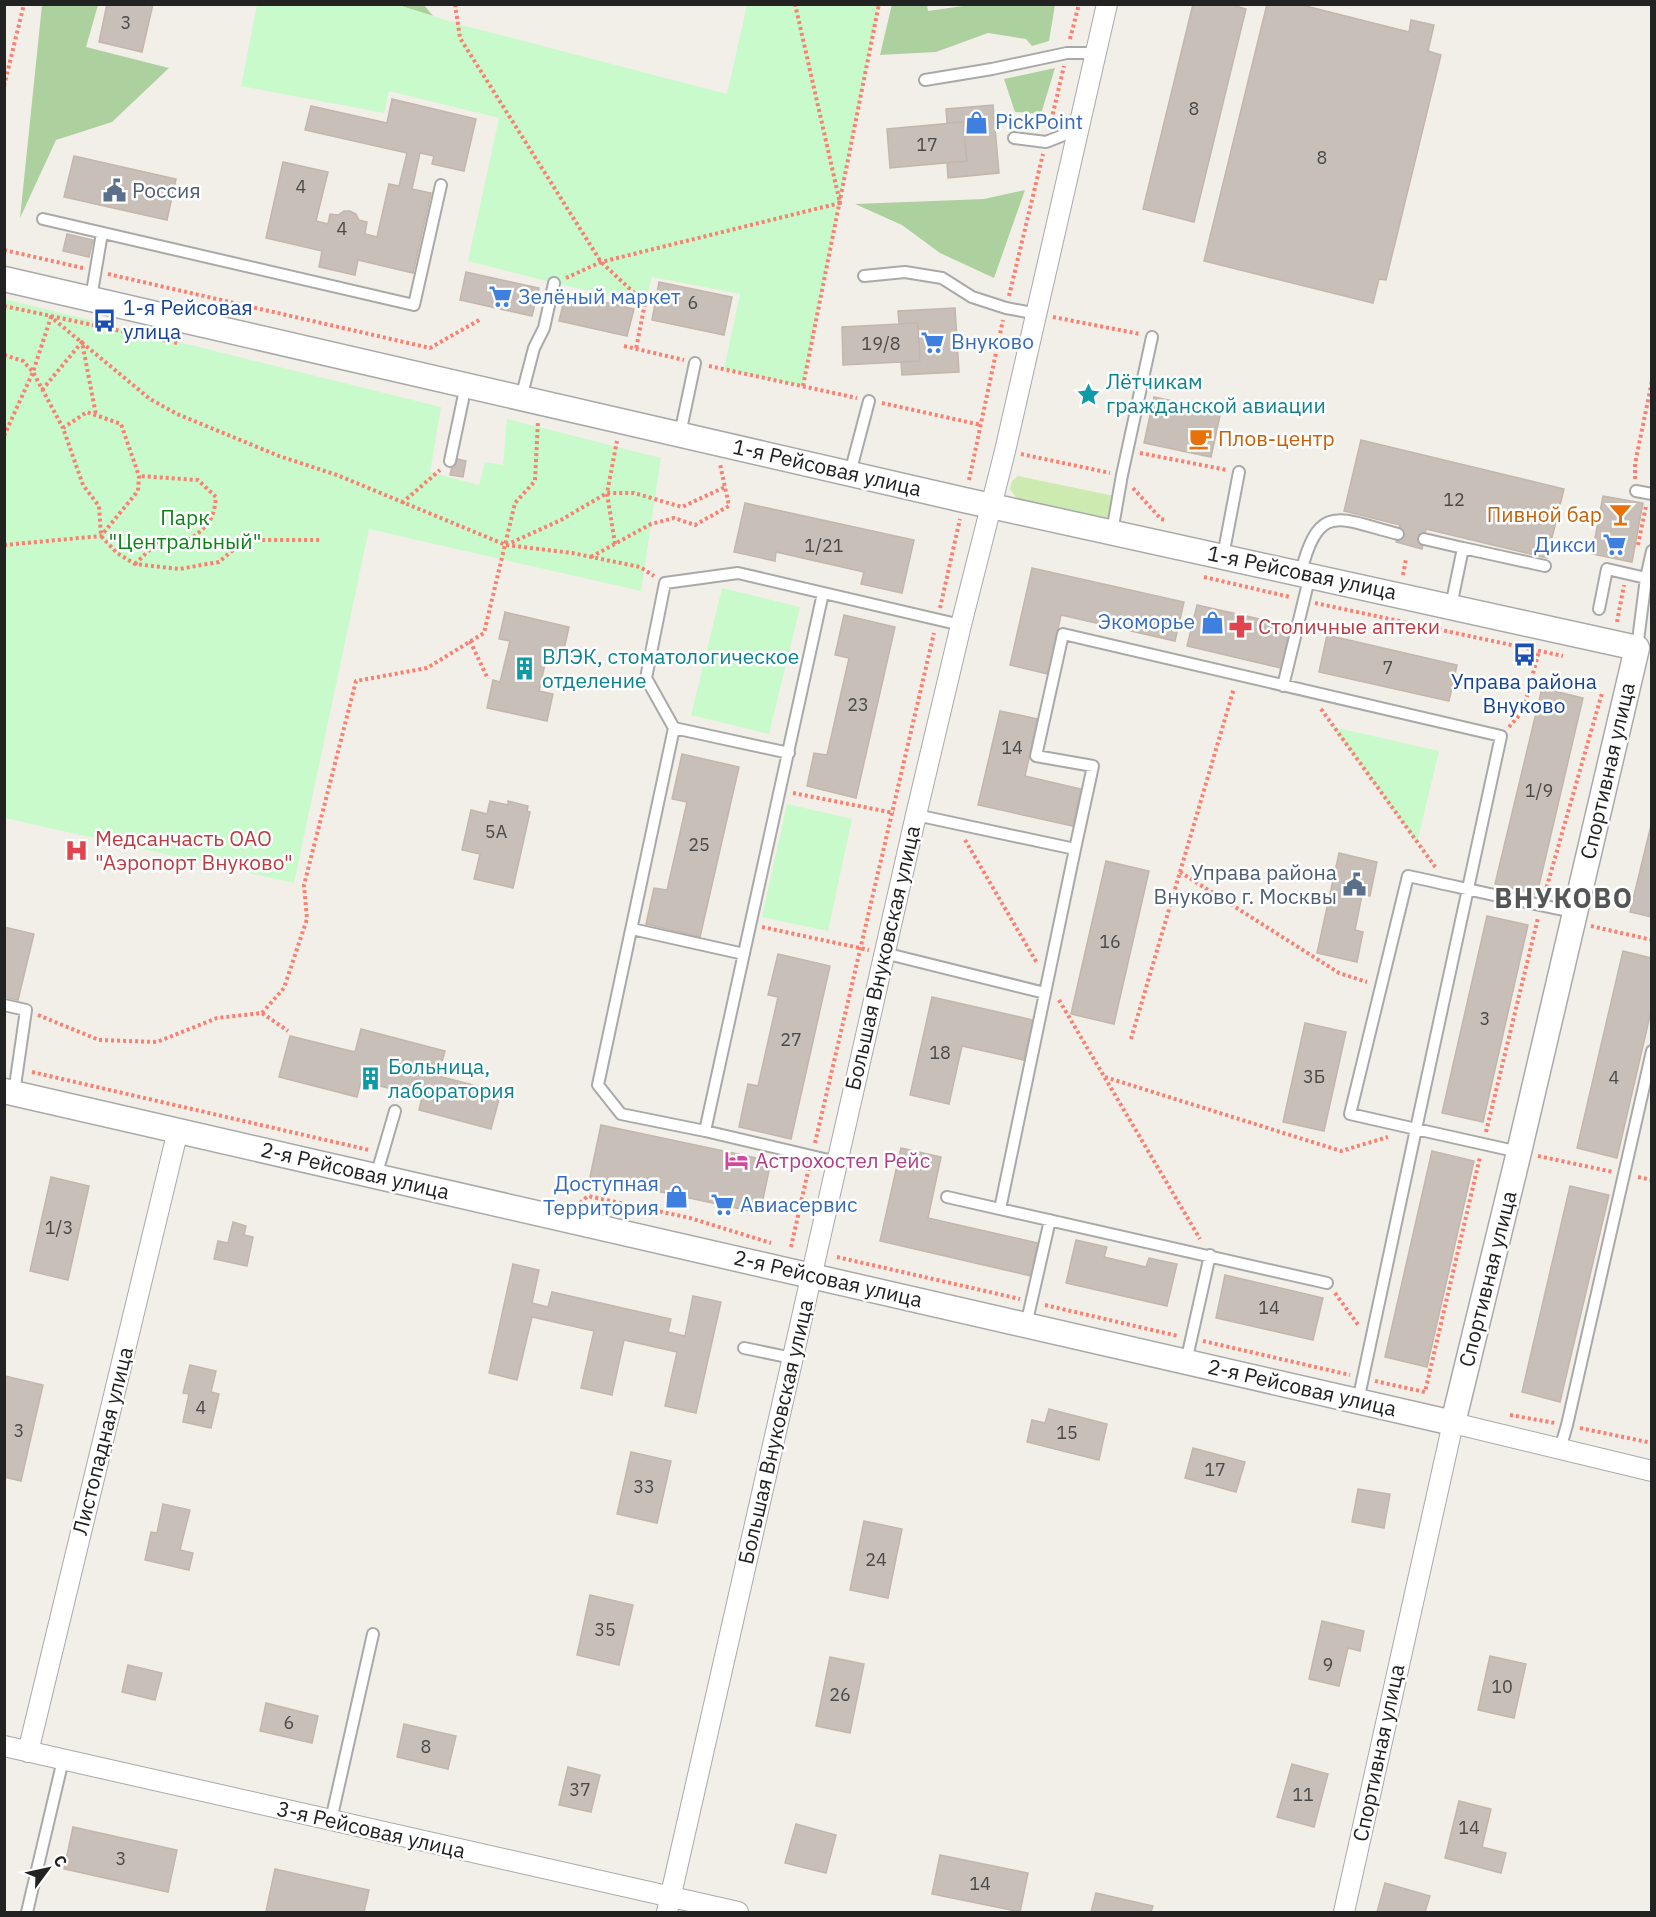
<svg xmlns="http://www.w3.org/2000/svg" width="1656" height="1917" viewBox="0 0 1656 1917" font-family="'IBM Plex Sans',sans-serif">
  <rect width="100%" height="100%" fill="#f2efe9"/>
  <path fill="#cdebb0" d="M1018 476 1119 497V508L1108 518 1018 500 1010 489 1012 481Z"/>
  <path fill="#add19e" d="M892 4 927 5 928 11 970 5H1055L1049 41 1032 46 1026 39 988 33 936 52 880 55Z
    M42 5H98L86 47 169 68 112 122 56 140 20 218Z
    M398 5H424L433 16Z
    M1055 68 1041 114 1015 112 1004 79Z
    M1025 190 994 278 940 253 902 225 855 204 984 199Z"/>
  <path fill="#c8facc" d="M257 5H398L458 24 727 94 747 5H879L803 386 724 369 740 294 652 277 645 303 554 283 468 261 499 118 389 91 384 113 241 86Z
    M5 299 441 407 430 472 479 485 485 462 503 465 507 419 661 458 641 591 369 529 294 883 5 818Z
    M722 588 800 607 769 734 691 715Z
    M1333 727 1439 751 1417 843Z
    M787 804 852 819 828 931 762 917Z"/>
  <path fill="#c7bfb8" stroke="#c4b6ab" stroke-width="1.5" d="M107 4H153L142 52 99 42Z
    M1193 4H1229L1246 9 1194 222 1143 209Z
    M1267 4H1298L1409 32 1411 20 1434 25 1428 51 1441 55 1386 280 1379 279 1373 303 1204 261Z
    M392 99 476 119 464 171 432 164 434 156 420 153 412 189 431 193 413 273 358 260 355 275 319 267 322 251 266 238 283 162 328 172 316 221 328 224 330 214 338 215 344 211H350L356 214 359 220 367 222 365 234 377 237 389 184 399 186 407 153 305 130 311 106 387 123Z
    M993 105 999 173 948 178 947 163 967 161 963 122 947 123 946 109Z
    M963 122 967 161 890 168 887 129Z
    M74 156 176 179 167 220 64 197Z
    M67 234 93 240 89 257 63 251Z
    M466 272 539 288 532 316 460 300Z
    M659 282 732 297 724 335 652 320Z
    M566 293 634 309 627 336 559 321Z
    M955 308 959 372 902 375 901 362 920 361 918 323 899 324 898 311Z
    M918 323 920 361 843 365 842 327Z
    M1154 397 1221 411 1211 457 1144 443Z
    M1361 440 1564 489 1547 558 1426 529 1422 549 1396 542 1400 525 1344 511Z
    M454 458 466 461 463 477 450 475Z
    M1603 496 1643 503 1632 562 1592 554Z
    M745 503 914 540 902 593 861 584 864 572 776 552 775 561 734 552Z
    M1032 568 1184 602 1175 641 1061 615 1048 674 1010 665Z
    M1197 605 1291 626 1281 668 1187 646Z
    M505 612 569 627 562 658 547 655 539 691 553 694 547 721 487 708 493 680 500 682 510 641 499 639Z
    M844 615 895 627 856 798 807 786 814 753 827 755 849 658 835 655Z
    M1327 635 1457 665 1449 701 1319 672Z
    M1542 688 1583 698 1537 894 1495 884Z
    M1000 711 1038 719 1025 776 1081 789 1073 826 978 805Z
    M682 754 739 767 700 937 646 924 654 888 667 890 687 802 672 799Z
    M490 801 508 805V801L528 806 527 811 530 812 513 888 474 879 480 854 462 850 471 810 487 814Z
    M1652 821V917L1630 912Z
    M1339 853 1377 862 1370 896 1362 895 1355 930 1363 932 1357 962 1317 953Z
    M1106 861 1149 871 1114 1024 1071 1014Z
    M1487 916 1528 925 1483 1122 1442 1113Z
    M4 927 34 934 18 1000 4 997Z
    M1623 951 1652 958V1007L1617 1158 1577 1148Z
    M778 954 830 966 791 1139 739 1127 748 1084 758 1086 778 997 768 995Z
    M932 997 1033 1020 1024 1060 962 1046 949 1104 910 1095Z
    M1305 1023 1346 1032 1324 1131 1283 1122Z
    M361 1029 445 1051 438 1076 501 1092 491 1129 419 1110 422 1097 361 1081 357 1097 279 1077 290 1036 355 1052Z
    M601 1125 771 1161 760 1213 590 1177Z
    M901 1148 941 1157 928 1218 1038 1243 1031 1276 880 1241Z
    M1432 1151 1474 1161 1427 1367 1385 1357Z
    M51 1177 89 1186 68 1280 30 1271Z
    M1570 1186 1609 1195 1560 1402 1522 1392Z
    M233 1222 246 1226 244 1235 253 1237 247 1266 214 1259 218 1241 228 1243Z
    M1076 1240 1107 1247 1104 1257 1146 1267 1149 1258 1177 1264 1167 1306 1066 1283Z
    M513 1264 539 1270 532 1303 548 1307 552 1292 671 1319 668 1332 685 1336 693 1296 721 1302 696 1413 665 1406 677 1352 624 1340 612 1395 581 1388 594 1331 532 1317 517 1380 489 1373Z
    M1225 1275 1323 1298 1313 1340 1216 1318Z
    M190 1365 216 1371 211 1392 219 1394 211 1428 183 1422 189 1394 183 1393Z
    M5 1376 43 1385 21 1481 4 1477Z
    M1049 1409 1107 1424 1099 1460 1027 1442 1032 1420 1045 1423Z
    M1193 1448 1245 1462 1236 1492 1185 1478Z
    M631 1452 671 1461 657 1523 617 1514Z
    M1358 1489 1390 1494 1384 1528 1352 1522Z
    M163 1504 190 1510 180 1550 193 1553 189 1570 145 1560 151 1532 157 1533Z
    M864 1521 902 1529 888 1598 850 1590Z
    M590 1595 633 1605 619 1665 577 1655Z
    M1322 1621 1364 1631 1360 1651 1348 1648 1339 1686 1309 1679Z
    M1490 1656 1526 1664 1514 1718 1478 1710Z
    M830 1657 864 1664 850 1733 816 1726Z
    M128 1665 162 1673 155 1700 122 1692Z
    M266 1703 318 1716 312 1743 260 1731Z
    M404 1724 456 1736 448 1769 397 1757Z
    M1292 1764 1328 1774 1314 1827 1277 1817Z
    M568 1767 600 1775 591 1812 559 1805Z
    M1459 1801 1491 1809 1482 1847 1506 1853 1501 1873 1445 1858Z
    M796 1824 836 1835 826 1873 785 1863Z
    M73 1827 177 1850 168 1892 64 1869Z
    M940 1855 1028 1873 1020 1912 932 1894Z
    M275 1869 369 1890 364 1912H274L266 1911Z
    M1385 1883 1430 1896 1425 1912H1377Z
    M1096 1893 1153 1906 1151 1912H1091Z"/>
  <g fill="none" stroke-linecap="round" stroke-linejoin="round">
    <defs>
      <path id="service" d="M925 80 992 69 1067 53H1095
        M1014 138 1046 142 1079 129
        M43 219 414 305 441 185
        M864 276 905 272 942 278 972 297 1006 308 1038 314
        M91 298 102 233
        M521 398 534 348 544 328 554 283
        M680 434 695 363
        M450 461 466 385
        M850 473 869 401
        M1636 491 1652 494
        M1112 532 1122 475 1152 337
        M1424 539 1463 548 1451 606
        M1463 548 1545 566
        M1223 556 1239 472
        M1301 572C1319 501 1339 519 1398 534
        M1599 609 1607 569 1646 578
        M1637 648 1646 578 1652 551
        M1283 686 1310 575
        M674 728 789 753
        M1075 849 1093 766 1036 756 1063 634 1501 736 1416 1129 1350 1114 1408 876C1463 888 1519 901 1574 912
        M632 929 744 954
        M884 953 1045 993 1075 849 916 815
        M4 1005 26 1010 14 1093
        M705 1131 823 593
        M837 1162 705 1131 621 1114 598 1085 674 728 646 678 665 583 738 573 961 625
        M376 1176 395 1111
        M947 1197 1327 1283
        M1000 1209 1045 993
        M1026 1325 1050 1220
        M744 1348 792 1358
        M1186 1362 1210 1255
        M1358 1401 1416 1129 1519 1152
        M1560 1449 1567 1425 1652 1051
        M331 1820 373 1634
        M27 1912 63 1760"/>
      <path id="minor" d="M4 1746 738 1912
        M28 1752 178 1130
        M667 1912 916 815 961 625 1005 451 1107 4
        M1344 1912 1453 1423 1652 1471"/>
      <path id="tertiary" d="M4 279 964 500 1637 648 1519 1152 1453 1423 4 1091"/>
    </defs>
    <use href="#service" stroke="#a9a9a9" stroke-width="14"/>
    <use href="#minor" stroke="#a9a9a9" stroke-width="22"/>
    <use href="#tertiary" stroke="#a9a9a9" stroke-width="27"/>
    <path stroke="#fa8072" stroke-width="4" stroke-dasharray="3 3" stroke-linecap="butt" d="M455 4 460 38 601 262 645 303 636 349
      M1070 39 1079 4
      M4 86 24 4
      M1050 126 1064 66
      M4 250 83 268
      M108 274 430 348 481 319
      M566 278 601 262 840 203 795 4
      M1009 296 1043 154
      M4 306 177 343
      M1053 317 1140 334
      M624 346 684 360
      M4 355 23 361 33 372 63 428
      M709 366 857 398
      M803 386 879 4
      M42 390 82 342 96 415
      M882 403 981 425
      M4 436 33 372 51 317 150 399 177 414 279 456 337 475 506 545 572 553 640 567 654 576
      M1140 453 1227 470
      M1021 454 1110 473
      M1635 479V464L1652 381
      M969 480 1003 320
      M1133 488 1161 519 1165 520
      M402 503 440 470
      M615 544 607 493 617 441
      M4 545 101 536 138 491 139 476 121 424 87 412 63 428 83 485 99 506 101 536 117 553 135 564 179 569 219 562 245 540H320
      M506 545 561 520 607 493H634L682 507 725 487
      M1638 545 1646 506
      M591 557 651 524 674 518 695 525 729 506 720 464
      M135 564 163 537 185 543C205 528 214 523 216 497L198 480 139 476
      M1403 575 1406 559
      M1204 577 1290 597
      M1315 603 1563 656
      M940 608 960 519
      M1617 622 1624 585
      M470 641 488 679
      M1321 709 1436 868
      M1509 727 1523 711 1539 651
      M793 793 894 813
      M965 840 1037 963
      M1180 872 1339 973 1367 982
      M1545 893 1602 693
      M1591 926 1652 940
      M762 927 869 950
      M1059 1000 1200 1239
      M262 1013 284 988 307 919 304 885 356 681 427 668 484 633 515 503 535 481 538 421
      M38 1015 99 1040 157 1042 217 1018 262 1013 288 1031
      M1131 1039 1234 688
      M32 1072 369 1150
      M1105 1077 1341 1151 1388 1137
      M1486 1132 1538 918
      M815 1143 934 633
      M1538 1156 1613 1172
      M1638 1177 1652 1180
      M580 1203 588 1196 690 1218 771 1243
      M791 1247 809 1167
      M837 1257 1020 1299
      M1335 1293 1359 1326
      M1045 1305 1178 1336
      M1203 1341 1350 1375
      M1375 1381 1425 1392 1480 1157
      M1510 1415 1555 1423
      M1580 1428 1652 1443"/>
    <use href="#service" stroke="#fff" stroke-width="10"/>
    <use href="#minor" stroke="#fff" stroke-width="20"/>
    <use href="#tertiary" stroke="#fff" stroke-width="24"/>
  </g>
  <defs>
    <symbol id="shop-bare" viewBox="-9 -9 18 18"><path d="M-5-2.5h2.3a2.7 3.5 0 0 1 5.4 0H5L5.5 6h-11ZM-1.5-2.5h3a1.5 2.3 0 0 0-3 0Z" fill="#3f7fe0" stroke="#fff" stroke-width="2.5" paint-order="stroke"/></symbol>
    <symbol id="civic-bare" viewBox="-9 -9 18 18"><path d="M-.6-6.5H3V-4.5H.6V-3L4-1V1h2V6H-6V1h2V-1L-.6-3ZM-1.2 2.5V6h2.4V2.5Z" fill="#5c6f8a" stroke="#fff" stroke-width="2.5" paint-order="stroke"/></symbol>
    <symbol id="supermarket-bare" viewBox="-9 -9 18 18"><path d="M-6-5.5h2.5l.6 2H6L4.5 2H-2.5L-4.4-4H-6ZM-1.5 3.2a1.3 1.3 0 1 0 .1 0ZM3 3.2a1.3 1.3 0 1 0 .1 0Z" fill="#3f7fe0" stroke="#fff" stroke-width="2.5" paint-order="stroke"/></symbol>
    <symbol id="bus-bare" viewBox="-9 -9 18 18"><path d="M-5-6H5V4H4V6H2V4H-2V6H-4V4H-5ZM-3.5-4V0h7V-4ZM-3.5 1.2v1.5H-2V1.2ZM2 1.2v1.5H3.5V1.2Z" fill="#1a4fb4" stroke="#fff" stroke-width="2.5" paint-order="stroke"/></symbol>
    <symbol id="sight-bare" viewBox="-9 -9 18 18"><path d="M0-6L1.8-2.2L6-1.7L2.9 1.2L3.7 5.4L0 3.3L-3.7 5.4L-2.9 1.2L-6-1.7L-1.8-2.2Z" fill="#0f9aa8" stroke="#fff" stroke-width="2.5" paint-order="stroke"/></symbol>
    <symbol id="cafe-bare" viewBox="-9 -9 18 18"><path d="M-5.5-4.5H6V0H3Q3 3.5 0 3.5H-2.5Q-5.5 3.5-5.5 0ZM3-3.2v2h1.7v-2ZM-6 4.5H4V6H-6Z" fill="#e8710a" stroke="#fff" stroke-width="2.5" paint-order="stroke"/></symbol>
    <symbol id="bar-bare" viewBox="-9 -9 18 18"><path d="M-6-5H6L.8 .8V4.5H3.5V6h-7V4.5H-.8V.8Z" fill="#e8710a" stroke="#fff" stroke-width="2.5" paint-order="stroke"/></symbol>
    <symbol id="pharmacy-bare" viewBox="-9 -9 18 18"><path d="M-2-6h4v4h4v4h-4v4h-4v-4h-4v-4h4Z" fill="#e0444e" stroke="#fff" stroke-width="2.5" paint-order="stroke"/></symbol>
    <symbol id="building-bare" viewBox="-9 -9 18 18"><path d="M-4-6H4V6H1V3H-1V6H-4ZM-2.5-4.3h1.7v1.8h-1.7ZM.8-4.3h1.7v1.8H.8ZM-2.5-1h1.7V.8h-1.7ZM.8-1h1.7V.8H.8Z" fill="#0f9aa8" stroke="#fff" stroke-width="2.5" paint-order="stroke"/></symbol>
    <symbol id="hospital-bare" viewBox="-9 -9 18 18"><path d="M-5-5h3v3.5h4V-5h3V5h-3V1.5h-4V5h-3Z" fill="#e0444e" stroke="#fff" stroke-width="2.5" paint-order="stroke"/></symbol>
    <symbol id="hotel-bare" viewBox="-9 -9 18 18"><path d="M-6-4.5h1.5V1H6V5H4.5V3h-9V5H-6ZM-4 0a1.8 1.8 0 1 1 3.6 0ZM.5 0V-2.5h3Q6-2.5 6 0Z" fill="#d1479c" stroke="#fff" stroke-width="2.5" paint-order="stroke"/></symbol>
  </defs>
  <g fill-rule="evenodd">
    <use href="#shop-bare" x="960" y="106" width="33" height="33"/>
    <use href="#civic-bare" x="98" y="174" width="33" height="33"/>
    <use href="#supermarket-bare" x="484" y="280" width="33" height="33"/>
    <use href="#bus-bare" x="88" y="304" width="33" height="33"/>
    <use href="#supermarket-bare" x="916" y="326" width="33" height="33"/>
    <use href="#sight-bare" x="1072" y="378" width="33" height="33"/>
    <use href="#cafe-bare" x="1184" y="422" width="33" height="33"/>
    <use href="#bar-bare" x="1604" y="498" width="33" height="33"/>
    <use href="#supermarket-bare" x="1598" y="528" width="33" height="33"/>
    <use href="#shop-bare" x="1196" y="606" width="33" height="33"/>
    <use href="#pharmacy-bare" x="1224" y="610" width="33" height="33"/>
    <use href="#bus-bare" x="1508" y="638" width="33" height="33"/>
    <use href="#building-bare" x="508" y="652" width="33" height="33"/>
    <use href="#hospital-bare" x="60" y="834" width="33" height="33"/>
    <use href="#civic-bare" x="1338" y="868" width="33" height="33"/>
    <use href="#building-bare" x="354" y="1062" width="33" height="33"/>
    <use href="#hotel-bare" x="720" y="1144" width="33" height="33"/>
    <use href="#shop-bare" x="660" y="1180" width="33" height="33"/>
    <use href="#supermarket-bare" x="706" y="1188" width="33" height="33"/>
  </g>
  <g text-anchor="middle" stroke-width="5" stroke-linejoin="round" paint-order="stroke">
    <g font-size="18" fill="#4b4948">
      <text x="126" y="29">3</text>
      <text x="1194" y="115">8</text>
      <text x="927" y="151">17</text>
      <text x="1322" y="164">8</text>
      <text x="301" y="193">4</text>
      <text x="342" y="235">4</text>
      <text x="693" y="309">6</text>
      <text x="881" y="350">19/8</text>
      <text x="1454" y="506">12</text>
      <text x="824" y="552">1/21</text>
      <text x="1388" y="674">7</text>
      <text x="858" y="711">23</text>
      <text x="1012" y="754">14</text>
      <text x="1539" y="797">1/9</text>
      <text x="496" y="838">5А</text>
      <text x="699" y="851">25</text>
      <text x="1110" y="948">16</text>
      <text x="1485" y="1025">3</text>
      <text x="791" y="1046">27</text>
      <text x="940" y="1059">18</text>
      <text x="1314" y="1083">3Б</text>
      <text x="1614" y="1084">4</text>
      <text x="59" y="1234">1/3</text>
      <text x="1269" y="1314">14</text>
      <text x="201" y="1414">4</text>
      <text x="19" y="1437">3</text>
      <text x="1067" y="1439">15</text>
      <text x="1215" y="1476">17</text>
      <text x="644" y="1493">33</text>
      <text x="876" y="1566">24</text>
      <text x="605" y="1636">35</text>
      <text x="1328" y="1671">9</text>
      <text x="1502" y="1693">10</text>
      <text x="840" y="1701">26</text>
      <text x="289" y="1729">6</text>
      <text x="426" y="1753">8</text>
      <text x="580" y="1796">37</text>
      <text x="1303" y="1801">11</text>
      <text x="1469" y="1834">14</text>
      <text x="121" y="1865">3</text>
      <text x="980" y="1890">14</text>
    </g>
    <g font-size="21" fill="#366cbe" stroke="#fff" text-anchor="start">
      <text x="995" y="129">PickPoint</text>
      <text x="518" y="304">Зелёный маркет</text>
      <text x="951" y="349">Внуково</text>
      <text x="1596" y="552" text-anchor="end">Дикси</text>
      <text x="1195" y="629" text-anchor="end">Экоморье</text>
      <text x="659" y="1191" text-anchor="end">Доступная<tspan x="659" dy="24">Территория</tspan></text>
      <text x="740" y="1212">Авиасервис</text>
    </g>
    <g font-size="21" fill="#4e5e75" stroke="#fff" text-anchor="start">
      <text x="132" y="198">Россия</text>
      <text x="1337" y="880" text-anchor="end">Управа района<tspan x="1337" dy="24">Внуково г. Москвы</tspan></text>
    </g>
    <g font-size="21" fill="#164399" stroke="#fff" text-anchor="start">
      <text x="123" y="315">1-я Рейсовая<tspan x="123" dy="24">улица</tspan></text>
      <text x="1524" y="689" text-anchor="middle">Управа района<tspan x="1524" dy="24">Внуково</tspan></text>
    </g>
    <g font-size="21" fill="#0d838f" stroke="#fff" text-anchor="start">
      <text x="1106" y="389">Лётчикам<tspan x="1106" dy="24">гражданской авиации</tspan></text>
      <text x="542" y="664">ВЛЭК, стоматологическое<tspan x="542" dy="24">отделение</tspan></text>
      <text x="388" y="1074">Больница,<tspan x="388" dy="24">лаборатория</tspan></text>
    </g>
    <g font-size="21" fill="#c56008" stroke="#fff" text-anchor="start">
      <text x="1218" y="446">Плов-центр</text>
      <text x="1602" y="522" text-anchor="end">Пивной бар</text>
    </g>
    <g font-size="21" fill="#222" stroke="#fff">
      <text transform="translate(827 468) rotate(13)" y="7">1-я Рейсовая улица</text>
      <text transform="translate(1302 573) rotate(12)" y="7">1-я Рейсовая улица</text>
      <text transform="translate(1608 771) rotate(-77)" y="7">Спортивная улица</text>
      <text transform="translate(883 958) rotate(-77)" y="7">Большая Внуковская улица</text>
      <text transform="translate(355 1171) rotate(13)" y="7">2-я Рейсовая улица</text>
      <text transform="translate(828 1279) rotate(13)" y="7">2-я Рейсовая улица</text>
      <text transform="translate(1488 1279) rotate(-76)" y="7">Спортивная улица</text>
      <text transform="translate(1302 1388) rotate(13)" y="7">2-я Рейсовая улица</text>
      <text transform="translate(776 1432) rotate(-77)" y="7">Большая Внуковская улица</text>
      <text transform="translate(103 1441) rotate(-76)" y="7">Листопадная улица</text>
      <text transform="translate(1379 1753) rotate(-78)" y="7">Спортивная улица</text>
      <text transform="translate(371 1830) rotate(13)" y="7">3-я Рейсовая улица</text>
    </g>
    <g font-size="21" fill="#0c8416" stroke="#fff">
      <text x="185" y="525">Парк<tspan x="185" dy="24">"Центральный"</tspan></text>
    </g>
    <g font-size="21" fill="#be3a42" stroke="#fff" text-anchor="start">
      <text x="1258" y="634">Столичные аптеки</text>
      <text x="95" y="846">Медсанчасть ОАО<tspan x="95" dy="24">"Аэропорт Внуково"</tspan></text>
    </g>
    <g font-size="21" fill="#b23c85" stroke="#fff" text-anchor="start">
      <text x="755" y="1168">Астрохостел Рейс</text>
    </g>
    <g font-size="27" font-weight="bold" letter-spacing="1.5" fill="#555" stroke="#fff">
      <text x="1564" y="908">ВНУКОВО</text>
    </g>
  </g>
  <rect width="1656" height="1917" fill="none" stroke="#222222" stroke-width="12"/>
  <g transform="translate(48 1869) rotate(57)" stroke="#ffffff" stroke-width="4.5" paint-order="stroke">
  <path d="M0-4.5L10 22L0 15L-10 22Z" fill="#222222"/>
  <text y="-9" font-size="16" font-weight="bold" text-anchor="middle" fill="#222222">С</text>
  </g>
</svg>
